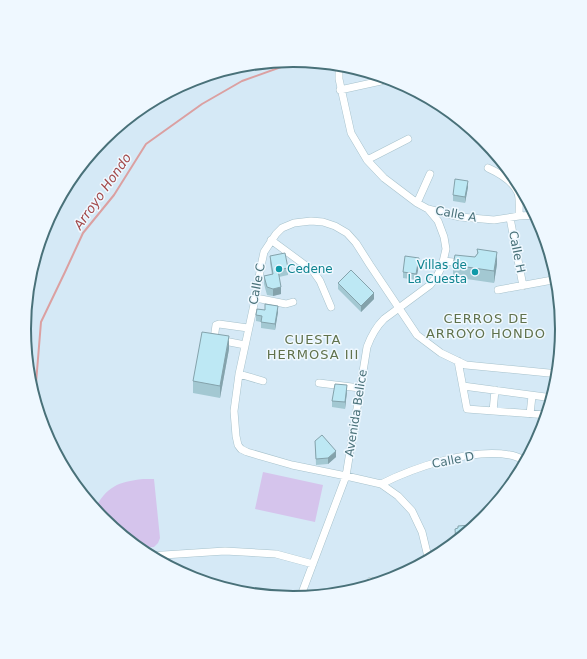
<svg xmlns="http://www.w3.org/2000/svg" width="587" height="659" viewBox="0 0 587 659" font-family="'DejaVu Sans',sans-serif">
  <rect width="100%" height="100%" fill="#e7f4fd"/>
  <path fill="#d5e9f6" d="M24 330a269 269 0 1 1 538 0a269 269 0 1 1-538 0Z"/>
  <path fill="#d5c4ec" d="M263 472 323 485 315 522 255 509Z
    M143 479H154L160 538 158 543 154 547 137 548 103 520 94 510C107 486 118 482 143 479Z"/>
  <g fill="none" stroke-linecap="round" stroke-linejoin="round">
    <path stroke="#dba0a1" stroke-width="2" d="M39 416 36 383 41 322 65 272 83 233 114 195 146 144 202 104 242 81 295 62 297 60"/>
    <defs>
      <path id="minor" d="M339 65V79L351 133 367 160 384 178 417 203 428 209 460 217 494 220 519 216 537 215
        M340 90 381 81
        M367 160 408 139
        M488 168C499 173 513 181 518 193 520 199 519 209 519 216
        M417 203 430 174
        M510 218 523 286
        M271 240 313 271 320 281 331 307
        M443 261 463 263
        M498 290 558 279
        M256 298 286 304 293 302
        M245 345 214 339 216 325 219 324 248 328
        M458 361 467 409 548 415
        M239 374 263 381
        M319 383 360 388
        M463 386 553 398
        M493 411 495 390
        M530 414 532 396
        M381 484C415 467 471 448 510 455 516 456 522 459 527 461
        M148 556 225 551 276 554 313 564
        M429 561 422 532 412 511 398 496 381 484 346 476 292 465 247 452 241 449 238 445 236 436 234 411 239 374 256 295 261 266 264 252 276 234 282 228 294 223 311 221 323 222 335 226 347 233 356 243 370 265 417 335 441 353 466 365 559 374
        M370 587 371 581
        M300 598 346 476 367 347C371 336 375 328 384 319L430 285 437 276 442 266 446 249 444 237 438 221 428 209"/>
    </defs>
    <use href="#minor" stroke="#a7c2cc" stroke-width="8"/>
    <use href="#minor" stroke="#fff" stroke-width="7"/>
  </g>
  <path fill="#a3c8d2" d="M468 187 465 203 453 201V195Z
    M546 239 552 257 543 251V245Z
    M477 249 497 264 494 283 453 277V265L475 257 477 254Z
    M270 256 288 268V275L279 277 281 294 273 296 267 295 264 284V276L272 275 270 263Z
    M419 265 416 280 403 278V272Z
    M338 283 374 299 361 312 338 289Z
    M278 312 275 330 261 328V322L256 321V315Z
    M229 349 220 398 193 393V381Z
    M347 391 345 409 332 407V401Z
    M315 441 336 457 328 464 316 465Z"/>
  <path fill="#84a2ab" d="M468 181V187L465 203V197Z
    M497 252V264L494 283V271Z
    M419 258V265L416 280V274Z
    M281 287V294L273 296V289Z
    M374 293V299L361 312V306Z
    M278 306V312L275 330V324Z
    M229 336V349L220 398V386Z
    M347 385V391L345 409V402Z
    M336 451V457L328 464V458Z"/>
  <path fill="#bde8f4" stroke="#84a2ab" d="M455 179 468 181 465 197 453 195Z
    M546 239 549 249 543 245Z
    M477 249 497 252 494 271 453 265 455 255 475 257 478 253Z
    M285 253 288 268 278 270 281 287 273 289 267 287 264 276 273 274 270 256Z
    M405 256 419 258 416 274 403 272Z
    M351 270 374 293 361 306 338 283Z
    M265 304 278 306 275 324 261 322 262 316 256 315 257 309 265 310Z
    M202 332 229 336 220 386 193 381Z
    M335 384 347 385 345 402 332 401Z
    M322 435 336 451 328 458 316 459 315 441Z
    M471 525V531L456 543 455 529 458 528V526Z"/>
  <g fill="#0f9aa8" stroke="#eff8ff" stroke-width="1.5">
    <circle cx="279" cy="269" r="4"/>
    <circle cx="475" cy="272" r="4"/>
  </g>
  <g text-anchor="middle" stroke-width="3" stroke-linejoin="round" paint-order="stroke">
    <g font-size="12" fill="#497179" stroke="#eff8ff">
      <text transform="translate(456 214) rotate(10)" y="4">Calle A</text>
      <text transform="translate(517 252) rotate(79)" y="4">Calle H</text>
      <text transform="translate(257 284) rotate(-79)" y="4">Calle C</text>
      <text transform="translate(356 413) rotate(-81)" y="4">Avenida Belice</text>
      <text transform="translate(453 460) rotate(-11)" y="4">Calle D</text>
    </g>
    <g font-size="12" fill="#0d838f" stroke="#eff8ff" text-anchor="end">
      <text x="467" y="269">Villas de<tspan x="467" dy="14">La Cuesta</tspan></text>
      <text x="287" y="273" text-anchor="start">Cedene</text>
    </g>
    <g font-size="13" font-style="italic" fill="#a34a4b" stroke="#eff8ff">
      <text transform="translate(102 191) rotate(-55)" y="5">Arroyo Hondo</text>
    </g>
    <g font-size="13" letter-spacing="1" fill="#60724c" stroke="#eff8ff">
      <text x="486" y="323">CERROS DE<tspan x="486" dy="15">ARROYO HONDO</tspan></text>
      <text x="313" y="344">CUESTA<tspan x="313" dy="15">HERMOSA III</tspan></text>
    </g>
  </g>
  <path d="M0 0H587V659H0ZM31 329a262 262 0 1 1 524 0a262 262 0 1 1-524 0Z" fill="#eff8ff" fill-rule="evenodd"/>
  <path fill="none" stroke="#497179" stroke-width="2" d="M31 329a262 262 0 1 1 524 0a262 262 0 1 1-524 0Z"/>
</svg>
